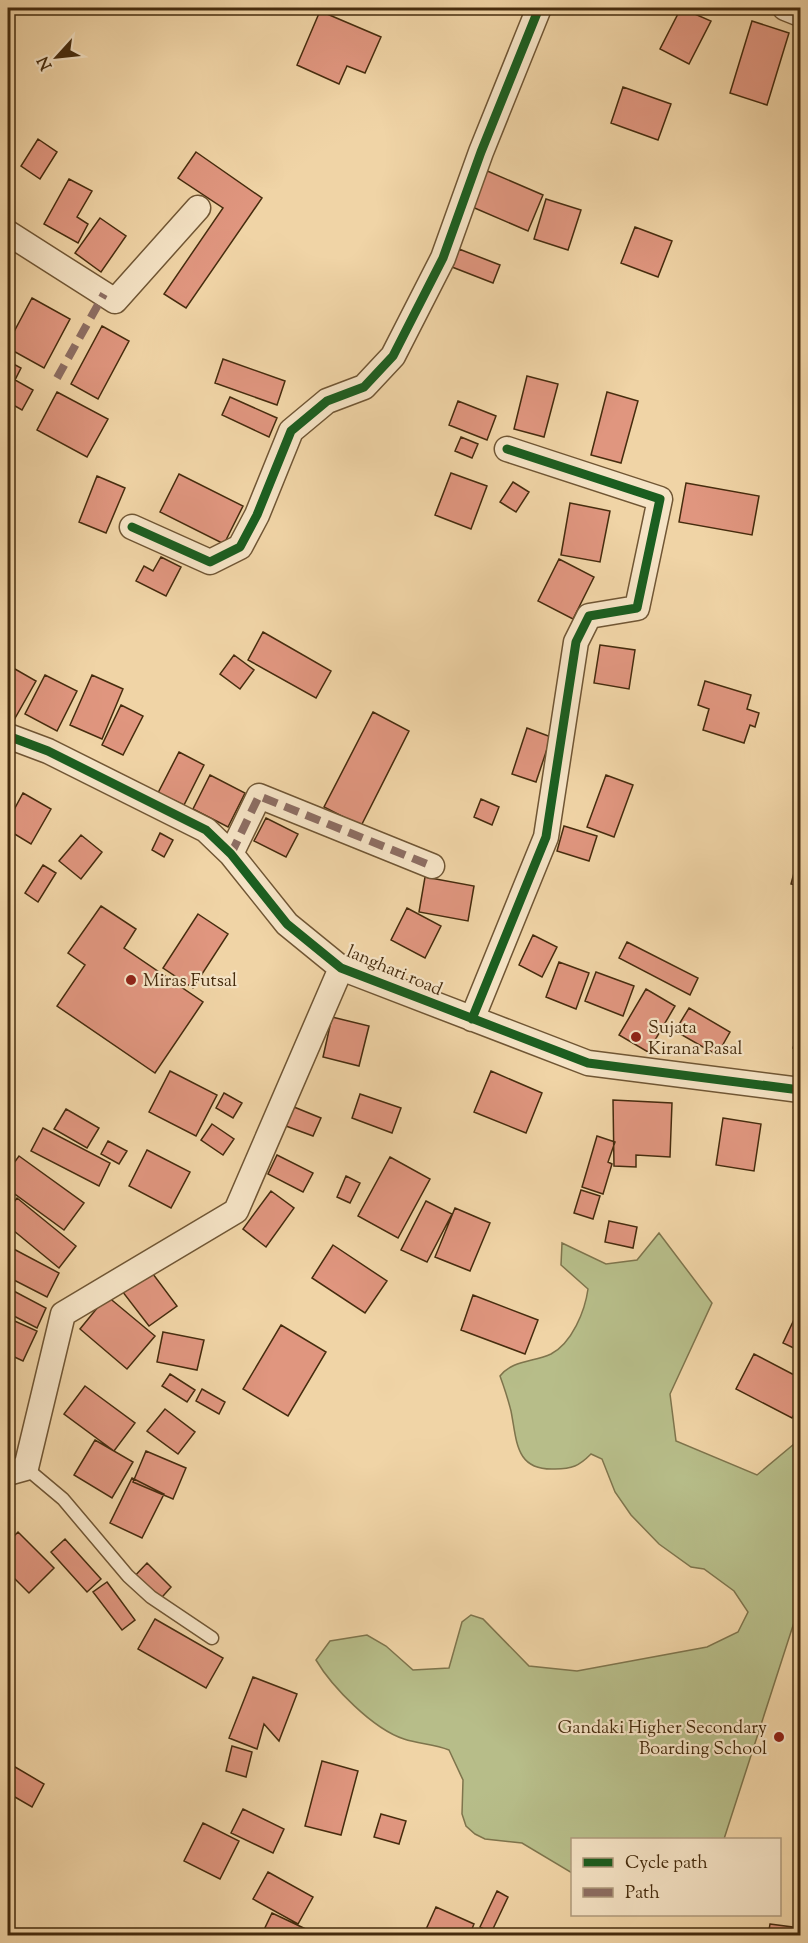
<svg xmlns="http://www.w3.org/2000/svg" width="808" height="1943" viewBox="0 0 808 1943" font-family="'Sorts Mill Goudy',serif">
  <rect width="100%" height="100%" fill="#f0d4a6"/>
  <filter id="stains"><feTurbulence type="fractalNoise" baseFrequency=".00333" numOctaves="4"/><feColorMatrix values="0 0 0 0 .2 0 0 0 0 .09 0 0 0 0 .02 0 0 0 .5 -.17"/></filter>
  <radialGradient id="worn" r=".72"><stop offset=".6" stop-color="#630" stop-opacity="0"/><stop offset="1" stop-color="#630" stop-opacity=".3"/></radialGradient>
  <path fill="#b7bd89" stroke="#7e744c" stroke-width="1.5" d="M659 1233 712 1303 670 1394 676 1441 757 1475 794 1444 800 1445V1604L724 1839 572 1840V1873L522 1843 485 1839 475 1834 466 1826 462 1814 463 1780 449 1750C434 1744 419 1744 404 1739 373 1729 332 1687 316 1660L330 1641 367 1635 386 1646 413 1670 449 1668 462 1622 471 1615 483 1619 529 1666 577 1671 707 1647 738 1632 748 1612 734 1591 704 1569 691 1567 659 1544 631 1515 615 1492 602 1459 591 1454C579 1466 572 1469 555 1469 515 1471 517 1441 511 1411 508 1399 504 1387 500 1376 512 1360 534 1362 551 1354 572 1343 585 1311 588 1289L561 1265 562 1243 606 1264 637 1260Z"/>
  <path fill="#e0967f" stroke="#462c0e" stroke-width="1.5" d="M681 8 711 21 689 64 660 49Z
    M320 11 381 37 365 73 347 66 339 84 297 65Z
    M752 21 789 33 767 105 730 93Z
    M623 87 671 104 658 140 611 123Z
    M38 139 57 152 40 179 21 166Z
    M196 152 262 198 186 308 164 294 223 208 178 178Z
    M485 170 543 195 528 231 470 206Z
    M69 179 92 191 77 217 88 224 78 243 44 224Z
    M546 199 581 210 568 250 534 239Z
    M100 218 126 236 101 272 75 253Z
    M635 227 672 241 658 277 621 263Z
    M459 249 500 265 493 283 452 267Z
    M32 298 70 319 44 368 8 348V343Z
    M102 326 129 341 98 399 71 384Z
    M223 359 285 381 277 405 215 383Z
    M8 361 21 368 15 380 33 390 22 410 8 402Z
    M527 376 558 384 544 437 514 429Z
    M57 392 108 419 87 457 37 430Z
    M607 392 638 401 621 463 591 455Z
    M230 397 277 418 269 437 222 415Z
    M458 401 496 416 487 440 449 425Z
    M461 437 478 444 472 458 455 451Z
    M451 473 487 486 471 529 435 515Z
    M179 474 243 506 224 544 160 512Z
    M97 476 125 488 106 533 79 522Z
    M513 482 529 492 516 512 500 502Z
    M686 483 759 496 752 535 679 522Z
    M570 503 610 511 600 562 561 555Z
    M161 557 181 567 166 596 136 581 144 566 153 571Z
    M559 559 594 577 573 619 538 601Z
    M263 632 331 671 316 698 248 660Z
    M600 645 635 650 629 689 594 683Z
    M234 655 254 670 240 689 220 674Z
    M8 665 36 681 14 720 8 716Z
    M45 675 77 691 57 731 25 714Z
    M92 675 123 689 102 739 70 725Z
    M705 681 751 695 747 709 759 713 755 727 750 725 744 743 703 730 709 709 698 705Z
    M121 705 143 716 123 755 102 745Z
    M373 712 409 731 361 826 324 807Z
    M527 728 551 737 536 782 512 774Z
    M179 752 204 765 184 805 158 793Z
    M210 775 245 793 228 827 193 809Z
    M606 775 633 785 614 837 587 827Z
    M23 793 51 809 31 844 8 830V821Z
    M481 799 499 807 492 825 474 817Z
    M266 818 298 834 286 857 254 841Z
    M564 826 597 836 589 861 557 851Z
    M160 833 173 840 164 857 152 850Z
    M81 835 102 852 81 879 59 861Z
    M797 862 800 863V886L791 884Z
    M43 865 56 873 38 902 25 893Z
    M425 877 474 886 468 921 419 912Z
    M101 906 136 929 124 948 203 1002 155 1073 57 1006 85 965 68 953Z
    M407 908 441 926 425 958 391 940Z
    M198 914 228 934 193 988 163 968Z
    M533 935 557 947 542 977 519 965Z
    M627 942 698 978 690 995 619 958Z
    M559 962 589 973 576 1009 546 997Z
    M596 972 634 986 623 1016 585 1001Z
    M646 989 675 1006 648 1052 619 1035Z
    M689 1008 730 1032 717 1055 675 1031Z
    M332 1017 369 1026 359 1066 323 1057Z
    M800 1025V1051L793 1048Z
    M170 1071 217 1095 196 1136 149 1112Z
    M491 1071 542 1093 526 1133 474 1112Z
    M224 1093 242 1103 233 1118 216 1108Z
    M360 1094 401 1108 392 1133 352 1118Z
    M613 1100 672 1103 670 1157 636 1155V1167L614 1166Z
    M294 1107 321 1118 313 1136 286 1126Z
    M66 1109 99 1128 87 1148 54 1129Z
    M723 1118 761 1124 754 1171 716 1165Z
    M212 1124 234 1139 223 1155 201 1140Z
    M43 1128 110 1163 99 1186 31 1151Z
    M597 1136 615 1142 608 1162 612 1164 603 1194 582 1187Z
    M108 1141 127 1151 119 1164 101 1154Z
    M147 1150 190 1172 171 1208 129 1186Z
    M277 1155 313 1173 303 1192 268 1174Z
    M19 1156 84 1203 64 1230 8 1189V1171Z
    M390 1157 430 1179 398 1238 358 1216Z
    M346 1176 360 1183 350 1203 337 1197Z
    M581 1190 600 1196 593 1219 574 1213Z
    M271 1191 294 1208 266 1247 243 1229Z
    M17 1198 76 1246 59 1268 8 1226V1210Z
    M426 1201 452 1214 427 1262 401 1250Z
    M455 1208 490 1223 470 1271 435 1257Z
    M609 1221 637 1227 633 1248 605 1242Z
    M333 1245 387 1281 365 1313 312 1278Z
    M8 1246 59 1273 47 1297 8 1277Z
    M150 1270 177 1306 149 1326 122 1291Z
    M8 1288 46 1308 37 1328 8 1313Z
    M473 1295 538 1320 525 1354 461 1330Z
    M107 1296 155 1336 127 1369 80 1329Z
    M799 1309 800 1310V1351L783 1343Z
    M8 1318 37 1331 23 1361 8 1354Z
    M281 1325 326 1352 288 1416 243 1389Z
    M163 1332 204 1340 197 1370 157 1362Z
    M754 1354 800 1378V1402L792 1418 736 1389Z
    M170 1374 195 1390 187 1402 162 1386Z
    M85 1386 135 1423 114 1451 64 1414Z
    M202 1389 225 1402 219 1414 196 1401Z
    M165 1409 195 1432 178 1454 147 1431Z
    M95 1440 133 1462 112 1498 74 1475Z
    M146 1451 186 1468 173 1499 133 1482Z
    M132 1478 164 1494 142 1538 110 1523Z
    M18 1532 54 1568 29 1593 8 1572V1542Z
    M65 1539 101 1579 87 1592 51 1552Z
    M147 1563 171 1587 156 1604 131 1580Z
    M107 1582 135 1620 122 1630 93 1592Z
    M155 1619 223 1658 206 1688 138 1649Z
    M253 1677 297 1694 279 1741 264 1724 257 1749 229 1738Z
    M232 1746 252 1752 246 1777 226 1771Z
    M322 1761 358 1771 341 1835 305 1826Z
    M10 1764 44 1784 32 1807 8 1793Z
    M243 1809 284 1829 273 1853 231 1833Z
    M381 1814 406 1821 399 1844 374 1837Z
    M203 1823 239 1841 220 1879 184 1861Z
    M268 1872 313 1897 298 1924 253 1899Z
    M497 1891 508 1897 491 1933 480 1927Z
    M436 1907 474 1924 469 1936H423Z
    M272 1913 312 1932 311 1936H261Z
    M770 1924 800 1928V1936H768Z"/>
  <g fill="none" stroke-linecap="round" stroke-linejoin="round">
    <defs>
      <path id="service" d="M26 1468 63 1499 128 1576 151 1597 212 1638"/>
      <path id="minor" d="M785 8 800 14
        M8 233 115 301 198 208
        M132 527 210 562 240 547 257 515 291 431 327 401 364 387 393 356 443 258 481 152 539 8
        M8 736 48 751 206 830 231 854 287 924 341 968 588 1063 800 1090
        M231 854 259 796 432 866
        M472 1019 546 837 576 642 589 616 637 608 660 499 507 449
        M8 1473 26 1468 63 1314 236 1211 341 968"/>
    </defs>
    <use href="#service" stroke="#705634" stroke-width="15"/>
    <use href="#minor" stroke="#705634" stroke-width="27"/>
    <use href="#service" stroke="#f5e3c5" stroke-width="12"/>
    <use href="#minor" stroke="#f5e3c5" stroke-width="24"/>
    <path stroke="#8d6e63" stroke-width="8" stroke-dasharray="15 8" stroke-linecap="butt" d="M57 378 104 294
      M231 854 259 796 432 866"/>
    <defs>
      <path id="cycleway" d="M132 527 210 562 240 547 257 515 291 431 327 401 364 387 393 356 443 258 481 152 539 8
        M8 736 48 751 206 830 231 854 287 924 341 968 588 1063 800 1090
        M472 1019 546 837 576 642 589 616 637 608 660 499 507 449"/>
    </defs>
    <use href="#cycleway" stroke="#f5e3c5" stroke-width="13"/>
    <use href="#cycleway" stroke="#1b5e20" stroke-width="9"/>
  </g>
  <g fill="#8f2418" stroke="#f5e3c5" stroke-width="2">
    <circle cx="131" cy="980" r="6"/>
    <circle cx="636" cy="1037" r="6"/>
    <circle cx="779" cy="1737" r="6"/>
  </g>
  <g text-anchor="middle" stroke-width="4.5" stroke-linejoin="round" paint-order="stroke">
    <g font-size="18" fill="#462c0e" stroke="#f5e3c5">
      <text transform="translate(395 970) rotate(23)" y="6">langhari road</text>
    </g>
    <g font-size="18" fill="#462c0e" stroke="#f5e3c5" text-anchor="start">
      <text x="143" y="986">Miras Futsal</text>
      <text x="648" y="1033">Sujata<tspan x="648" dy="21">Kirana Pasal</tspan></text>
      <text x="767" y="1733" text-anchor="end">Gandaki Higher Secondary<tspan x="767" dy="21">Boarding School</tspan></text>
    </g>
  </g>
  <rect width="808" height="1943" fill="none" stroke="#f0d4a6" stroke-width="30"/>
  <rect x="9" y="9" width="790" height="1925" fill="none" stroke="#462c0e" stroke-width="3"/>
  <rect x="15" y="15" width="778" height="1913" fill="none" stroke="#462c0e" stroke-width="1.5"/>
  <rect x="571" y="1838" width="210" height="78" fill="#f5e3c5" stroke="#af9a7c" stroke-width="1.5"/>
  <rect x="583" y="1858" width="30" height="9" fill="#1b5e20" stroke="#af9a7c" stroke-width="1.5"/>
  <text x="625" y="1868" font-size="18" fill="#462c0e">Cycle path</text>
  <rect x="583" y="1888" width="30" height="9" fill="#8d6e63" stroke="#af9a7c" stroke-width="1.5"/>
  <text x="625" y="1898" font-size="18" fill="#462c0e">Path</text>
  <g transform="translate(57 57) rotate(243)" stroke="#f5e3c5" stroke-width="4.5" paint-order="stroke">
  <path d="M0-4.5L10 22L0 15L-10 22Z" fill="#462c0e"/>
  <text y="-9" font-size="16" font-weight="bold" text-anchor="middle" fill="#462c0e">N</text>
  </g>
  <rect width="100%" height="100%" filter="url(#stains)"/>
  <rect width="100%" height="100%" fill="url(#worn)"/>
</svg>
